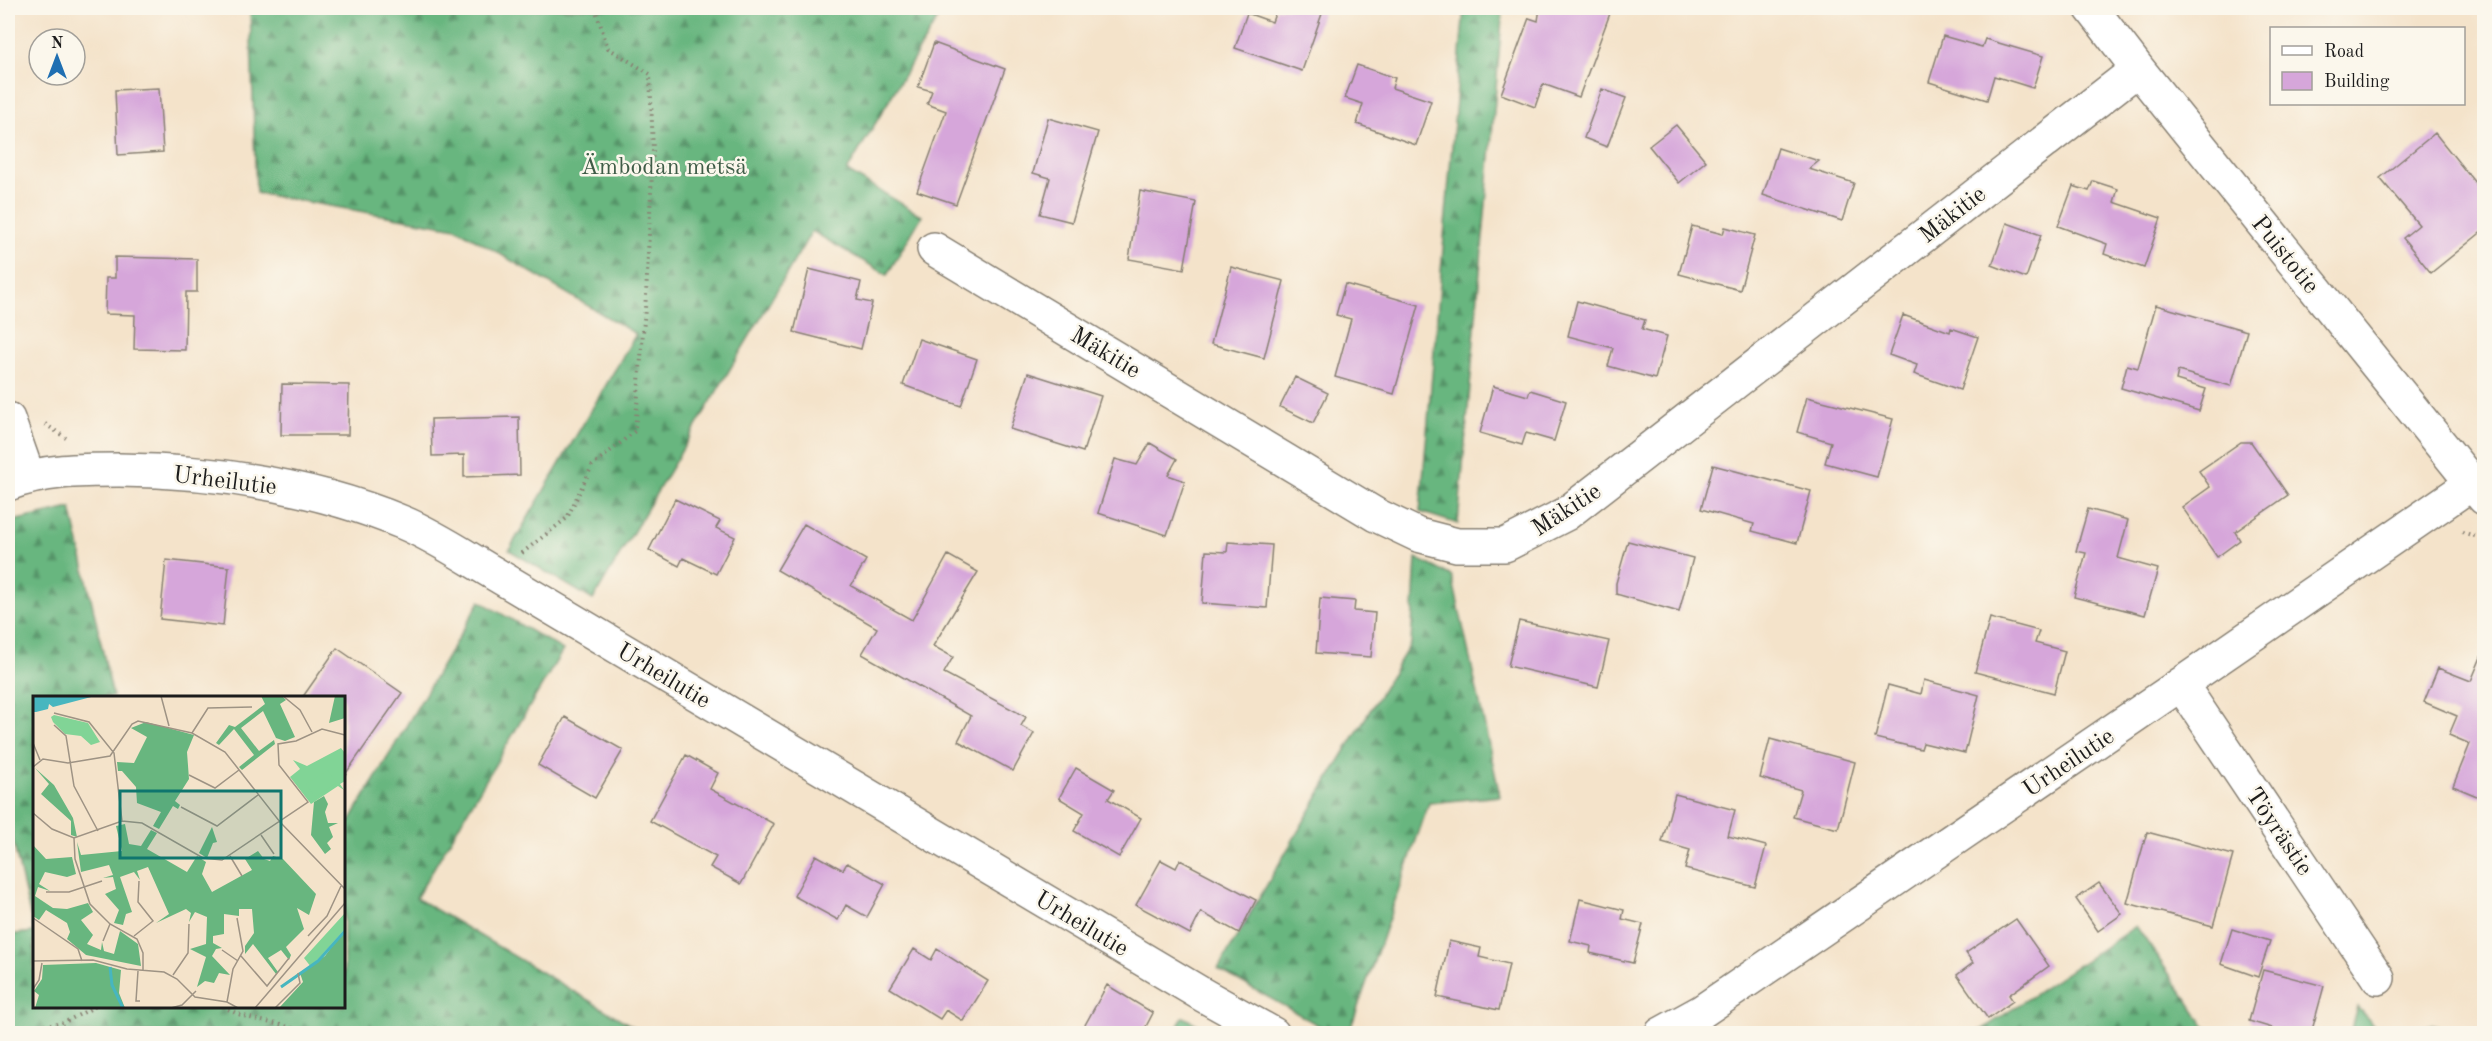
<svg xmlns="http://www.w3.org/2000/svg" width="2492" height="1041" viewBox="0 0 2492 1041" font-family="'Old Standard TT',serif">
  <defs>
    <pattern id="forest-firs" width="22" height="20" patternUnits="userSpaceOnUse" patternTransform="scale(1.5)"><rect width="22" height="20" fill="#68b67f"/><path d="M5 1l3.5 6h-7zM16 11l3.5 6h-7z" fill="#559367"/></pattern>
  </defs>
  <rect width="100%" height="100%" fill="#fbf7ec"/>
  <filter id="ink" filterUnits="userSpaceOnUse"><feTurbulence type="fractalNoise" baseFrequency=".0167" numOctaves="2"/><feDisplacementMap in="SourceGraphic" scale="12" xChannelSelector="R" yChannelSelector="G"/><feConvolveMatrix kernelMatrix="1 2 1 2 8 2 1 2 1" color-interpolation-filters="sRGB"/></filter>
  <filter id="wash" filterUnits="userSpaceOnUse"><feTurbulence type="fractalNoise" baseFrequency=".008" numOctaves="4" result="noise"/><feDisplacementMap in="SourceGraphic" scale="24" xChannelSelector="R" yChannelSelector="G"/><feGaussianBlur stdDeviation="1.35" result="paint"/><feColorMatrix in="noise" values="0 0 0 0 0 0 0 0 0 0 0 0 0 0 0 0 0 1.4 0 .05"/><feComposite in="paint" operator="in"/></filter>
  <g filter="url(#wash)">
    <rect width="100%" height="100%" fill="#f4e3ca"/>
    <path fill="url(#forest-firs)" stroke="#42694e" stroke-width="1.5" d="M250 8H944L847 171 922 216 887 275 812 231 593 600 509 550 636 334 456 228 256 193Z
      M1464 8H1503L1458 524 1420 512Z
      M71 508 113 697 34 698V1006H344V831L480 601 563 650 416 898 644 1033H8V935L34 932 8 819V522Z
      M1416 558 1452 576 1500 796 1429 803 1349 1033H1332L1218 969 1332 773 1411 643Z
      M2136 926 2210 1033H1977Z
      M2357 1007 2381 1033H2350Z
      M1183 1017H1184L1213 1033H1174Z
      M2432 1024 2459 1033H2414Z"/>
    <g id="blocks">
      <path fill="#d6a6da" d="M1277 8H1324L1302 71 1235 48 1247 13 1272 22Z
        M1540 8H1612L1579 97 1543 84 1535 107 1501 94 1529 18 1538 21Z
        M1943 36 1982 47 1985 39 2043 56 2033 88 1994 76 1987 100 1929 82Z
        M934 43 1005 69 956 204 917 191 946 111 927 104 932 91 918 87Z
        M1357 65 1395 78 1392 88 1431 101 1416 145 1357 124 1363 104 1345 98Z
        M159 88 163 152 118 155 115 90Z
        M1602 89 1626 98 1607 147 1584 138Z
        M1048 118 1098 132 1072 222 1040 214 1050 178 1033 173Z
        M1676 125 1706 161 1679 183 1649 146Z
        M2435 133 2484 194V230L2431 273 2403 238 2419 225 2380 178Z
        M1778 148 1819 161 1809 169 1854 183 1842 221 1763 195Z
        M2093 181 2118 189 2114 202 2161 218 2144 268 2104 254 2107 244 2058 226 2073 186 2089 191Z
        M1140 191 1196 202 1184 269 1129 259Z
        M2007 223 2041 235 2026 278 1992 265Z
        M1692 226 1723 234 1725 227 1755 235 1740 290 1679 274Z
        M115 257 197 259V292H186L185 350 134 349 135 315 105 314 106 278H115Z
        M1231 267 1284 281 1264 358 1211 344Z
        M809 269 861 282 857 300 872 303 861 349 794 332Z
        M1345 284 1419 305 1394 394 1335 377 1351 319 1336 315Z
        M1577 301 1645 320 1642 329 1667 336 1655 379 1608 366 1613 348 1568 336Z
        M2156 305 2247 331 2231 386 2178 371 2176 380 2206 389 2199 411 2121 388 2127 365 2138 368Z
        M1903 315 1950 332 1951 328 1978 337 1960 390 1914 374 1917 365 1889 355Z
        M919 339 977 359 961 406 903 385Z
        M1028 373 1101 396 1083 452 1010 429Z
        M1295 377 1328 393 1313 423 1280 407Z
        M282 384 349 385 348 435H281Z
        M1493 386 1528 396 1530 390 1566 401 1554 441 1526 433 1522 445 1480 433Z
        M1807 397 1893 419 1877 477 1825 463 1831 442 1797 432Z
        M519 417 520 475 464 477V455L432 456 431 419Z
        M2241 442H2251L2288 495 2235 532 2240 540 2217 557 2182 507 2210 487 2199 471Z
        M1150 443 1177 459 1168 475 1185 481 1167 535 1098 513 1115 459 1137 465Z
        M1713 465 1811 491 1797 543 1752 531 1754 524 1701 509Z
        M675 499 720 521 716 528 735 537 716 574 683 558 679 566 649 550Z
        M2088 509 2128 520 2118 558 2158 569 2145 615 2074 597 2086 553 2076 551Z
        M804 524 866 560 851 586 912 620 948 555 978 572 933 646 953 657 944 673 1026 717 1021 726 1034 733 1013 771 958 741 971 716 862 654 877 628 777 570Z
        M1628 541 1693 558 1679 612 1616 594V583Z
        M1228 542 1272 545 1267 608 1202 603 1206 551 1227 552Z
        M166 560 229 567 223 626 160 619Z
        M1320 598 1355 601 1354 611 1375 613 1371 657 1316 653Z
        M1990 618 2039 631 2035 643 2065 651 2054 693 1975 672Z
        M1519 621 1609 641 1598 687 1508 666Z
        M337 648 402 693 344 776V698H302Z
        M2484 650V799L2453 786 2470 744 2449 735 2457 716 2424 702 2438 668 2471 681Z
        M1924 680 1979 695 1965 753 1923 743 1921 749 1875 738 1888 685 1921 694Z
        M565 717 623 750 595 798 538 765Z
        M1770 739 1855 762 1838 829 1793 817 1801 790 1760 778Z
        M686 755 718 773 710 789 774 824 741 884 710 867 716 857 650 821Z
        M1076 768 1114 790 1108 799 1141 818 1119 857 1074 831 1084 813 1059 798Z
        M1675 794 1735 810 1728 836 1766 846 1755 887 1685 869 1690 850 1662 842Z
        M2147 832 2233 855 2213 926 2127 903Z
        M816 855 843 870 847 863 885 884 867 917 846 905 838 920 794 896Z
        M1161 860 1176 868 1180 860 1256 900 1239 933 1201 912 1190 934 1136 905Z
        M2099 883 2122 914 2098 931 2076 899Z
        M1580 899 1624 910 1622 919 1643 924 1633 963 1590 953 1591 946 1570 941Z
        M2016 919 2049 966 2009 995 2013 1001 1988 1019 1957 975 1973 963 1966 953Z
        M2232 929 2270 941 2258 977 2221 964Z
        M1449 941 1481 948 1479 957 1509 964 1499 1010 1437 997Z
        M914 949 931 960 937 949 988 981 963 1021 946 1010 940 1019 890 988Z
        M2263 970 2324 986 2311 1034H2292L2249 1021Z
        M1107 985 1153 1013 1142 1034H1080Z"/>
    </g>
  </g>
  <g filter="url(#ink)">
    <use href="#blocks" fill-opacity="0" stroke="#888073" stroke-width="1.5"/>
    <g fill="none" stroke-linecap="round" stroke-linejoin="round">
      <defs>
        <path id="minor" d="M2091 8 2138 69 2484 498
          M934 249 1376 515 1418 535 1457 545H1505L1566 514 2138 69
          M8 419 28 476
          M8 484C44 470 80 470 119 470 216 471 315 486 404 523 435 536 466 557 495 574L1203 995 1273 1034
          M2181 684 2378 978
          M1661 1034 1701 1012 2181 684 2471 484 2484 478"/>
      </defs>
      <use href="#minor" stroke="#888073" stroke-width="36"/>
      <path stroke="#888073" stroke-width="4" stroke-dasharray="1.5 4.5" stroke-linecap="butt" d="M45 424 66 438
        M2462 532 2484 539
        M522 553 567 518 592 466 635 431 646 296 653 150 650 74 608 48 595 8
        M223 1006C248 1023 281 1021 308 1034
        M8 1029 61 1024 96 1006"/>
      <use href="#minor" stroke="#fff" stroke-width="33"/>
    </g>
  </g>
  <g text-anchor="middle" stroke-width="5" stroke-linejoin="round" paint-order="stroke">
    <g font-size="24" fill="#3f5c47" stroke="#fbf7ec">
      <text x="664" y="174">Ämbodan metsä</text>
    </g>
    <g font-size="24" fill="#1c1c1c" stroke="#fbf7ec">
      <text transform="translate(1952 214) rotate(-38)" y="8">Mäkitie</text>
      <text transform="translate(2286 254) rotate(51)" y="8">Puistotie</text>
      <text transform="translate(1106 352) rotate(31)" y="8">Mäkitie</text>
      <text transform="translate(225 480) rotate(7)" y="8">Urheilutie</text>
      <text transform="translate(1566 509) rotate(-33)" y="8">Mäkitie</text>
      <text transform="translate(664 675) rotate(31)" y="8">Urheilutie</text>
      <text transform="translate(2068 762) rotate(-34)" y="8">Urheilutie</text>
      <text transform="translate(2280 831) rotate(56)" y="8">Töyrästie</text>
      <text transform="translate(1082 923) rotate(31)" y="8">Urheilutie</text>
    </g>
  </g>
  <g transform="translate(33 696)">
    <rect width="312" height="312" fill="#f4e3ca"/>
    <path d="M21 19 55 27 67 46 58 49 48 40 32 38 20 26 18 21ZM308 52 312 57V85L307 88 311 94 305 90 278 108 257 81 267 73 260 64 274 70ZM312 217V233L278 271 271 262Z" fill="#81d496"/>
    <path d="M228 0H249L253 4 247 8 262 41 252 45 243 42 230 15 208 32 226 55 241 44 242 48 209 74 206 71 221 59 201 33 186 49 183 47 196 29 202 31 232 8ZM302 0H312V22L296 27ZM113 26 161 39 154 56 156 83 142 105 147 109 145 113 140 110 126 133 120 130 128 116 104 107 103 91 89 75H85L84 66 101 67 114 41 98 32ZM2 72 21 89 40 122 44 141 38 139V125L8 98 16 88ZM291 100 295 108 292 116 295 127H305L296 131 300 141 294 147 298 153 292 158 278 139 281 106ZM92 128 96 148 108 150 118 134 124 137 114 153 154 176 164 160 173 166 169 178 179 196 219 174 212 163 225 155 231 163 237 165 240 160 250 163 283 198 276 219 264 212 271 233 253 251 258 259 256 264 248 254 235 262 245 276 243 278 220 248 212 258V250L221 237 219 213H206V220L191 218V238L180 240V247L189 252 183 253 179 260 197 279 186 277 181 287 172 285 164 291 173 261 157 253 173 248 174 221 162 216 156 226 158 217 153 213 123 227 136 218 115 171 104 175 107 184 101 176 87 181 99 216 93 218 90 229 81 227 86 214 72 198 83 193 80 181 70 182 80 179 76 169 48 176 44 146 48 159 89 155 83 130ZM179 131 184 146 180 147 174 162 166 157ZM0 149 13 163 39 161 43 178 34 181 12 176 6 188 17 195 5 191 2 200 20 212 34 213 55 207 60 216 48 224 60 239 54 248 68 254 69 246 71 255 81 258 87 235 105 248 108 270 53 259 34 243 37 236 34 227 13 214 6 224 0 220ZM312 233V312H246L270 286 267 277 292 260ZM63 267 88 274 86 297 92 312H2L6 299 1 295 9 283 10 269Z" fill="#68b67f"/>
    <path d="M295 74 303 87 282 101 273 88Z" fill="#81d496"/>
    <path d="M0 0H62L20 11 16 8 15 13 3 16H0Z" fill="#47b6bf"/>
    <path fill="none" stroke="#47b6bf" stroke-width="3" d="M77 271 79 289 90 312M248 291 285 265 312 235"/>
    <path fill="none" stroke="#9e9384" stroke-width="1.5" d="M128 0 136 30M250 0 267 14 279 36M21 17 56 26 81 57 89 125M21 29 33 40 41 90 65 135M159 37 175 12 219 11M0 47 7 64M0 71 10 63 35 67 77 60 99 28 105 25 159 37 192 56 247 126 312 193M156 79 182 92 206 74M148 111 184 130 225 99M0 117 19 133 41 142 89 125 109 127 170 162 189 164 275 106 246 69 245 48 263 45 289 33 312 39M228 139 241 158M41 142 42 163 57 208 77 228 104 243 110 257V275M197 160 209 180M13 196H36L69 185M0 222 45 253 49 265M101 240 120 225 105 206 106 185M275 240 294 220 308 190M70 245 77 228M189 254 205 265M208 260 234 290 256 262M0 265 60 264 94 273 131 276 144 283 162 301 194 306 205 312M105 275 103 305H107M140 279 155 257 156 228M0 293 6 284 9 267M194 306 200 273 210 255 204 222M138 312 149 309 163 295M222 312 312 207M242 312 267 287 265 277"/>
    <path fill="#0f766e" fill-opacity="0.15" stroke="#0f766e" stroke-width="3" d="M87 95H248V162H87Z"/>
    <rect width="312" height="312" fill="none" stroke="#1c1c1c" stroke-width="3"/>
  </g>
  <rect width="2492" height="1041" fill="none" stroke="#fbf7ec" stroke-width="30"/>
  <rect x="2270" y="27" width="195" height="78" fill="#fbf7ec" stroke="#a29f99" stroke-width="1.5"/>
  <rect x="2282" y="46" width="30" height="9" fill="#ffffff" stroke="#a29f99" stroke-width="1.5"/>
  <text x="2324" y="57" font-size="18" fill="#1c1c1c">Road</text>
  <rect x="2282" y="72" width="30" height="18" fill="#d6a6da" stroke="#a29f99" stroke-width="1.5"/>
  <text x="2324" y="87" font-size="18" fill="#1c1c1c">Building</text>
  <g transform="translate(57 57)"><circle r="28" fill="#fbf7ec" stroke="#a29f99" stroke-width="1.5"/>
  <path d="M0-4.5L10 22L0 15L-10 22Z" fill="#1f6fb2"/>
  <text y="-9" font-size="16" font-weight="bold" text-anchor="middle" fill="#1c1c1c">N</text>
  </g>
</svg>
